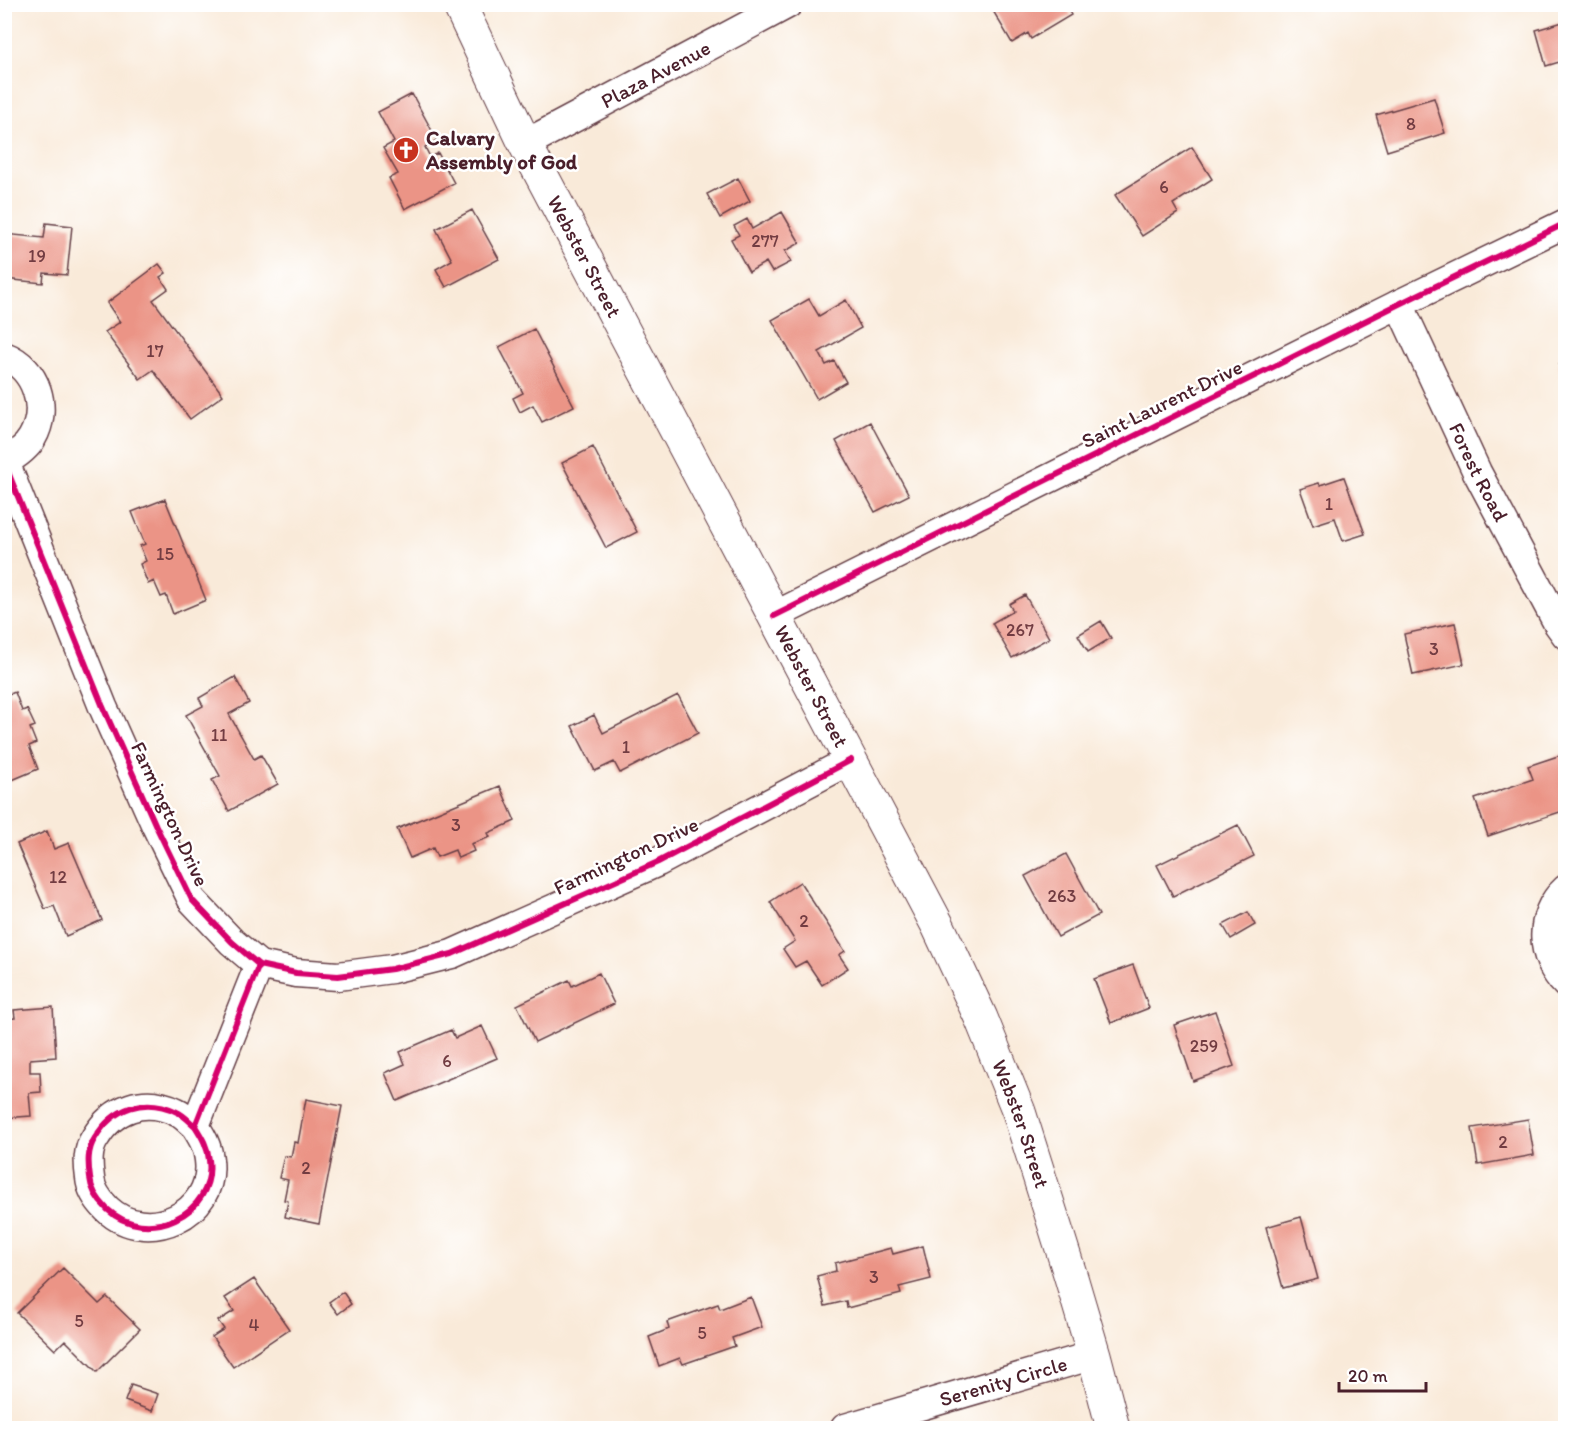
<svg xmlns="http://www.w3.org/2000/svg" width="1570" height="1433" viewBox="0 0 1570 1433" font-family="Itim,sans-serif">
  <rect width="100%" height="100%" fill="#fff"/>
  <filter id="ink" filterUnits="userSpaceOnUse"><feTurbulence type="fractalNoise" baseFrequency=".0167" numOctaves="2"/><feDisplacementMap in="SourceGraphic" scale="12" xChannelSelector="R" yChannelSelector="G"/><feConvolveMatrix kernelMatrix="1 2 1 2 8 2 1 2 1" color-interpolation-filters="sRGB"/></filter>
  <filter id="wash" filterUnits="userSpaceOnUse"><feTurbulence type="fractalNoise" baseFrequency=".008" numOctaves="4" result="noise"/><feDisplacementMap in="SourceGraphic" scale="24" xChannelSelector="R" yChannelSelector="G"/><feGaussianBlur stdDeviation="1.35" result="paint"/><feColorMatrix in="noise" values="0 0 0 0 0 0 0 0 0 0 0 0 0 0 0 0 0 1.4 0 .05"/><feComposite in="paint" operator="in"/></filter>
  <g filter="url(#wash)">
    <rect width="100%" height="100%" fill="#f9ead9"/>
    <g id="blocks">
      <path fill="#eb9486" d="M989 4H1065L1071 15 1031 39 1028 33 1012 43Z
        M1566 21V60L1546 66 1536 30Z
        M412 94 437 140 425 147 430 157 438 153 454 183 405 209 389 178 398 174 383 148 394 142 378 112Z
        M1434 98 1445 133 1387 151 1376 115Z
        M1192 147 1212 179 1173 204 1178 213 1142 236 1115 195Z
        M738 178 750 201 720 218 707 194Z
        M472 210 499 259 446 287 436 269 452 260 436 229Z
        M782 212 800 243 785 251 791 262 772 272 766 262 749 272 731 239 739 235 734 226 747 219 752 229Z
        M46 223 72 226 67 275 44 273 43 283 4 279V234L44 238Z
        M159 264 166 273 160 277 168 289 153 300 223 395 190 419 153 370 140 379 105 332 120 322 107 303Z
        M809 299 819 316 846 300 861 328 819 352 826 365 834 361 846 382 817 399 772 320Z
        M534 329 574 406 542 422 533 405 520 412 513 398 523 393 499 347Z
        M1566 363V384H1565L1559 365Z
        M870 422 909 495 875 512 836 441Z
        M593 447 637 532 606 548 562 463Z
        M1344 477 1365 534 1343 541 1335 518 1313 525 1300 489 1319 483 1320 485Z
        M165 499 206 600 173 614 166 595 161 597 154 581 148 584 140 564 146 561 140 546 145 544 132 512Z
        M1025 595 1049 638 1012 658 992 623 1013 611 1009 604Z
        M1101 621 1111 638 1088 652 1078 635Z
        M1455 623 1464 664 1413 675 1404 634Z
        M235 677 249 703 229 714 254 759 261 755 278 784 229 811 212 780 220 776 186 715 203 706 199 698Z
        M4 682 10 694 15 692 22 711 27 709 35 726 30 728 36 743 29 746 38 769 5 783Z
        M678 695 698 733 620 773 614 762 595 771 572 726 594 715 603 733Z
        M1564 754 1566 759V810L1488 836 1475 799 1533 779 1528 766Z
        M500 786 515 821 488 833 490 837 471 844 474 851 458 858 455 850 437 857 433 848 410 858 397 829Z
        M1238 825 1254 856 1173 896 1157 865Z
        M47 831 54 849 69 843 102 920 66 936 54 906 45 909 17 844Z
        M1066 854 1099 915 1058 937 1025 876Z
        M800 882 845 951 839 955 848 968 822 985 806 961 795 967 783 949 795 941 770 902Z
        M1248 912 1255 925 1231 939 1223 925Z
        M1133 965 1149 1008 1111 1023 1094 979Z
        M599 973 614 1004 535 1042 517 1005 569 980 572 986Z
        M53 1007 56 1057 30 1059V1072H40L41 1092 29 1093 31 1116 4 1118V1019L15 1018 14 1010Z
        M1215 1011 1234 1066 1193 1081 1174 1025Z
        M482 1026 497 1058 397 1101 385 1073 405 1064 400 1052 451 1030 455 1038Z
        M306 1099 342 1106 319 1224 285 1217 288 1201 284 1200 288 1180 279 1178 284 1156 291 1157 294 1142 298 1143Z
        M1528 1119 1534 1155 1478 1165 1472 1128Z
        M1301 1217 1318 1279 1283 1288 1266 1227Z
        M923 1246 931 1279 899 1287 901 1294 847 1308 846 1301 825 1306 817 1276 836 1271 835 1263 891 1248 893 1254Z
        M63 1268 99 1304 107 1297 140 1329 97 1372 65 1340 55 1350 17 1313Z
        M254 1279 289 1329 233 1367 212 1337 224 1329 218 1321 234 1311 225 1298Z
        M343 1292 351 1304 338 1314 329 1302Z
        M751 1297 762 1327 732 1338 735 1346 683 1364 680 1358 659 1366 649 1337 669 1329 667 1322 718 1304 720 1309Z
        M131 1385 158 1394 152 1411 125 1401Z"/>
    </g>
  </g>
  <g filter="url(#ink)">
    <use href="#blocks" fill-opacity="0" stroke="#643d45" stroke-width="1.5"/>
    <g fill="none" stroke-linecap="round" stroke-linejoin="round">
      <defs>
        <g id="street">
          <path id="s1" d="M525 144 788 4"/>
          <path id="s2" d="M1399 304 1477 472 1558 624 1566 635"/>
          <path d="M4 356C37 368 49 409 32 438 26 449 15 456 4 462"/>
          <path d="M5 462 103 707 156 826 192 900 232 942 259 965 296 973 338 976 392 969 452 954 658 862 851 760"/>
          <path d="M774 616 1399 304 1566 223"/>
          <path d="M1566 889C1537 915 1540 958 1566 984"/>
          <path d="M195 1126C202 1137 208 1147 209 1160 216 1215 146 1246 107 1209 99 1201 91 1190 90 1178 88 1164 87 1150 95 1138 113 1108 144 1096 177 1112 184 1115 190 1122 195 1126L259 965"/>
          <path id="s3" d="M845 1428 1094 1355"/>
        </g>
        <g id="secondary">
          <path id="s4" d="M459 4 525 144 938 926 981 1018 1019 1112 1070 1274 1094 1355 1113 1428"/>
        </g>
      </defs>
      <use href="#street" stroke="#643d45" stroke-width="31"/>
      <use href="#secondary" stroke="#643d45" stroke-width="35"/>
      <use href="#street" stroke="#fff" stroke-width="28"/>
      <use href="#secondary" stroke="#fff" stroke-width="33"/>
      <defs>
        <path id="cycleway" d="M4 462 103 707 156 826 192 900 232 942 259 965 296 973 338 976 392 969 452 954 658 862 851 760
          M774 616 1399 304 1566 223
          M195 1126C202 1137 208 1147 209 1160 216 1215 146 1246 107 1209 99 1201 91 1190 90 1178 88 1164 87 1150 95 1138 113 1108 144 1096 177 1112 184 1115 190 1122 195 1126L259 965"/>
      </defs>
      <use href="#cycleway" stroke="#fff" stroke-width="10"/>
      <use href="#cycleway" stroke="#d6006c" stroke-width="6"/>
    </g>
  </g>
  <defs>
    <symbol id="church-disc" viewBox="-11 -11 22 22"><circle r="9.5" fill="#c8321e" stroke="#fff"/><path d="M-1.2-6h2.4v3.5h3.3v2.4h-3.3V6h-2.4V-.1h-3.3v-2.4h3.3Z" fill="#fff"/></symbol>
  </defs>
  <g fill-rule="evenodd">
    <use href="#church-disc" x="391" y="135" width="30" height="30"/>
  </g>
  <g text-anchor="middle" stroke-width="5" stroke-linejoin="round" paint-order="stroke">
    <g font-size="18" fill="#723c42">
      <text x="1411" y="130">8</text>
      <text x="1164" y="193">6</text>
      <text x="765" y="247">277</text>
      <text x="37" y="262">19</text>
      <text x="155" y="357">17</text>
      <text x="1329" y="510">1</text>
      <text x="165" y="560">15</text>
      <text x="1020" y="636">267</text>
      <text x="1434" y="655">3</text>
      <text x="219" y="741">11</text>
      <text x="626" y="753">1</text>
      <text x="456" y="831">3</text>
      <text x="58" y="883">12</text>
      <text x="1062" y="902">263</text>
      <text x="804" y="927">2</text>
      <text x="1204" y="1052">259</text>
      <text x="447" y="1067">6</text>
      <text x="1503" y="1148">2</text>
      <text x="306" y="1174">2</text>
      <text x="874" y="1283">3</text>
      <text x="79" y="1327">5</text>
      <text x="254" y="1331">4</text>
      <text x="702" y="1339">5</text>
    </g>
    <g font-size="21" fill="#4a1f2b" stroke="#fff">
      <text dy="7" stroke="none"><textPath href="#s1" startOffset="148">Plaza Avenue</textPath></text>
      <text dy="7" stroke="none"><textPath href="#s4" startOffset="282">Webster Street</textPath></text>
      <text transform="translate(1162 404) rotate(-26)" y="7">Saint Laurent Drive</text>
      <text dy="7" stroke="none"><textPath href="#s2" startOffset="186">Forest Road</textPath></text>
      <text dy="7" stroke="none"><textPath href="#s4" startOffset="768">Webster Street</textPath></text>
      <text transform="translate(170 814) rotate(65)" y="7">Farmington Drive</text>
      <text transform="translate(626 856) rotate(-25)" y="7">Farmington Drive</text>
      <text dy="7" stroke="none"><textPath href="#s4" startOffset="1254">Webster Street</textPath></text>
      <text dy="7" stroke="none"><textPath href="#s3" startOffset="165">Serenity Circle</textPath></text>
    </g>
    <g font-size="21" font-weight="bold" fill="#4a1f2b" stroke="#fff" text-anchor="start">
      <text x="426" y="145">Calvary<tspan x="426" dy="24">Assembly of God</tspan></text>
    </g>
  </g>
  <rect width="1570" height="1433" fill="none" stroke="#fff" stroke-width="24"/>
  <path d="M1339 1382v9h87v-9" fill="none" stroke="#4a1f2b" stroke-width="3"/>
  <text x="1348" y="1382" font-size="18" fill="#4a1f2b" stroke="#ffffff" stroke-width="4.5" paint-order="stroke">20 m</text>
</svg>
